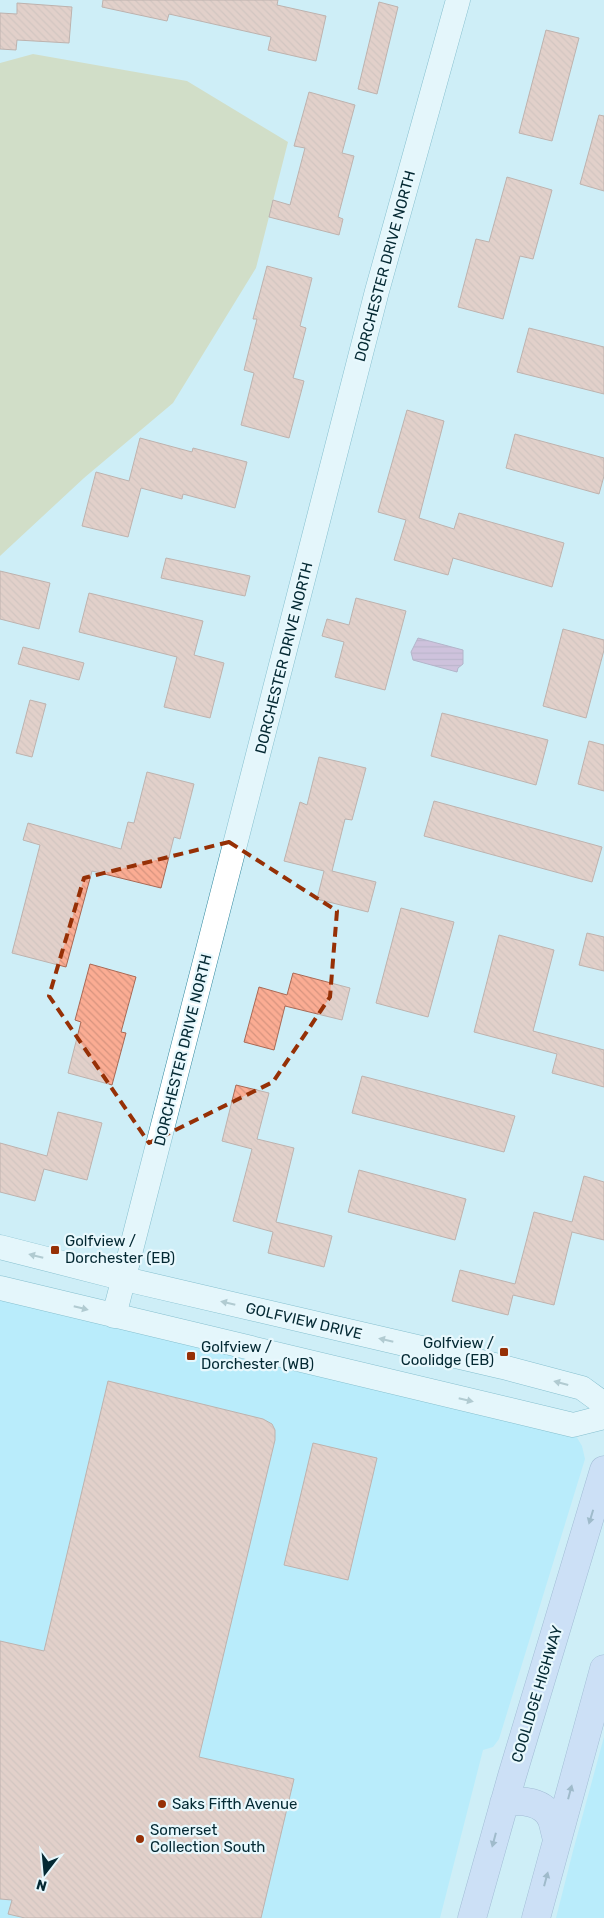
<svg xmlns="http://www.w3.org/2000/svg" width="604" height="1918" viewBox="0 0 604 1918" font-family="Rubik,sans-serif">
  <defs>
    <pattern id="water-rules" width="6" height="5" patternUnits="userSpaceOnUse" patternTransform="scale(1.25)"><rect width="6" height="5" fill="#cf8dbb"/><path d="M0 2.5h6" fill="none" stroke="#a67399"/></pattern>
    <pattern id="building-back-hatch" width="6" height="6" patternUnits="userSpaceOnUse" patternTransform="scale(1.25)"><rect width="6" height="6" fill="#fbac93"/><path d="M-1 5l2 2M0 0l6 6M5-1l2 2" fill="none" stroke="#d6947f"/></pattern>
  </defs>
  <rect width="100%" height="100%" fill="#ceeef7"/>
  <path fill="#9fe9fe" d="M0 1293 576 1436 582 1446 585 1459 499 1739 493 1747 483 1750 440 1918H0Z
    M604 1737V1918H556L573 1851Z"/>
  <path fill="#d6ca8f" d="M33 54 187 81 288 142 256 268 173 403 84 478 0 556V63Z"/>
  <path fill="url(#water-rules)" stroke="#926f92" d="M418 638 463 650V664L458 668 457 672 413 660 411 652Z"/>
  <path fill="url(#building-back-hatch)" stroke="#a96955" d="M103 0H278L277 5 326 16 316 61 268 50 271 37 169 14 167 21 102 7Z
    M379 2 398 7 377 94 358 89Z
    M17 3 72 7 69 43 17 40 16 50 0 49V13L17 14Z
    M546 30 579 38 552 141 519 133Z
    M309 92 355 105 342 153 354 156 338 217 343 219 339 235 269 217 273 200 290 205 305 148 294 146Z
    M599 115 604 116V191L580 184Z
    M507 177 552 190 533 259 520 256 503 319 458 307 476 239 489 242Z
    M267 266 312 278 300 326 306 328 293 378 304 381 289 438 241 425 254 373 244 370 257 319H253Z
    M529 328 604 347V394L517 372Z
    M407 410 444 421 419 518 454 529 459 513 564 543 552 587 453 558 448 575 394 560 406 520 378 512Z
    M515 434 604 458V476L599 494 506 468Z
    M140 438 192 452 193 448 247 462 235 508 183 494 182 499 141 488 128 537 82 526 96 472 129 481Z
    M166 558 250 576 245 596 161 578Z
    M0 571 50 583 39 629 0 619Z
    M89 593 203 621 194 655 224 663 210 718 164 707 177 657 79 632Z
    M356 598 406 611 385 690 335 677 344 642 322 636 327 619 349 625Z
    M563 629 604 640V650L586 718 543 706Z
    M23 647 84 663 79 680 18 664Z
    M30 700 46 704 32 757 16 753Z
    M442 713 548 740 536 785 431 756Z
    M589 741 604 745V791L578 784Z
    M319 757 366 768 352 820 345 819 332 871 376 882 368 912 317 899 324 871 284 861 300 802 307 805Z
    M147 772 194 784 180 839 174 837 161 888 92 871 66 967 12 953 40 845 23 840 28 823 121 849 128 822 134 823Z
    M434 801 602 847 592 882 424 836Z
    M401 908 454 922 428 1017 376 1003Z
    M587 933 604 937V971L579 965Z
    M499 935 554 950 533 1031 604 1050V1087L552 1073 557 1054 474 1032Z
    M90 964 136 977 121 1032 126 1033 112 1085 68 1073 81 1022 75 1020Z
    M293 973 350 988 342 1020 285 1006 274 1050 244 1042 259 987 287 995Z
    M362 1076 515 1116 504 1152 352 1113Z
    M236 1085 269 1093 257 1139 294 1148 276 1222 332 1236 324 1267 268 1253 273 1232 233 1221 252 1149 222 1141Z
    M58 1112 102 1123 87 1180 44 1169 35 1201 0 1192V1143L47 1156Z
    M359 1170 466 1199 455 1240 348 1212Z
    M584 1176 604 1182V1240L572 1232 554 1305 513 1295 508 1315 452 1301 460 1270 515 1284 534 1212 572 1222Z
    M108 1381 263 1419 272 1424 275 1430V1440L199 1757 294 1779 261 1918H25L8 1914 12 1900 0 1899V1641L44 1651Z
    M313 1443 377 1458 348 1580 284 1565Z"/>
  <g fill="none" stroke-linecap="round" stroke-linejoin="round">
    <defs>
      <path id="minor" d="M0 1247 125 1279 503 1367 582 1388 604 1404
        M0 1288 573 1425 604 1417
        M114 1316 377 291 458 0"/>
      <path id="major" d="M504 1803C520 1799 545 1801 552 1820 554 1826 555 1833 557 1839
        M472 1918 512 1776 604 1470
        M536 1918 604 1669"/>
    </defs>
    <use href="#minor" stroke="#2f869d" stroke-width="25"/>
    <use href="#major" stroke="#6e80ac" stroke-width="29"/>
    <use href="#minor" stroke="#fff" stroke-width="24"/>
    <use href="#major" stroke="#cacff4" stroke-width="28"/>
  </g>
  <defs><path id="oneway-solid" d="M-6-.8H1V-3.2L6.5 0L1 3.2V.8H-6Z" transform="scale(1.25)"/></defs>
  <g fill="#8e9fa3">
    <use href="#oneway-solid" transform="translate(36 1256) rotate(-166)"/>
    <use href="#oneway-solid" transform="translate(228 1303) rotate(-167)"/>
    <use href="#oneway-solid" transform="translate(81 1308) rotate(14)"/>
    <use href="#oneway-solid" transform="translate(386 1340) rotate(-167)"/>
    <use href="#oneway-solid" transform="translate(561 1383) rotate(-165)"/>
    <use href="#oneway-solid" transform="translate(466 1400) rotate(13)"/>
  </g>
  <g fill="#677c94">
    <use href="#oneway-solid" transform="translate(591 1517) rotate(107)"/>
    <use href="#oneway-solid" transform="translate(570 1792) rotate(-75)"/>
    <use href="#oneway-solid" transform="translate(494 1840) rotate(105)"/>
    <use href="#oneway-solid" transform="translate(546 1879) rotate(-75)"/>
  </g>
  <path d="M0 0H604V1918H0ZM229 842 337 911 330 997 273 1082 149 1143 49 996 84 878Z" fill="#ceeef7" fill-opacity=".55" fill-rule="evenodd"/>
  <path fill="none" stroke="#963006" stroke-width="4" stroke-dasharray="10 6" stroke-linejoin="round" d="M229 842 337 911 330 997 273 1082 149 1143 49 996 84 878Z"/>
  <g fill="#963006" stroke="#e8f8fd" stroke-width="2">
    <rect x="50" y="1245" width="10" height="10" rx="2.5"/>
    <rect x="499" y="1347" width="10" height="10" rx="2.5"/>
    <rect x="186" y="1351" width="10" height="10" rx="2.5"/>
    <circle cx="162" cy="1804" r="5"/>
    <circle cx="140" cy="1839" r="5"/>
  </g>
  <g text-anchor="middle" stroke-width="4.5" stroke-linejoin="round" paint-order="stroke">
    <g font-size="15" fill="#042933" stroke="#e8f8fd">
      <text transform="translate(385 266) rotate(-75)" y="5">DORCHESTER DRIVE NORTH</text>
      <text transform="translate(284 658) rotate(-76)" y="5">DORCHESTER DRIVE NORTH</text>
      <text transform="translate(183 1050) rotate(-76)" y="5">DORCHESTER DRIVE NORTH</text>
      <text transform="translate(304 1321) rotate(13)" y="5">GOLFVIEW DRIVE</text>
      <text transform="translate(537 1694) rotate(-73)" y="5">COOLIDGE HIGHWAY</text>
    </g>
    <g font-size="15" fill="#042933" stroke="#e8f8fd" text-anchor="start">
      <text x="65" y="1246">Golfview /<tspan x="65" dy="17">Dorchester (EB)</tspan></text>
      <text x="494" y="1348" text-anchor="end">Golfview /<tspan x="494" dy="17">Coolidge (EB)</tspan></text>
      <text x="201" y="1352">Golfview /<tspan x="201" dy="17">Dorchester (WB)</tspan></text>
      <text x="172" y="1809">Saks Fifth Avenue</text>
      <text x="150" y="1835">Somerset<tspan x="150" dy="17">Collection South</tspan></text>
    </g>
  </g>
  <g transform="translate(45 1873) rotate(196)" stroke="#e8f8fd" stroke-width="4" paint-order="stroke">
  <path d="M0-4L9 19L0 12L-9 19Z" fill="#042933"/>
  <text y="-8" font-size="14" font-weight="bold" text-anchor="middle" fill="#042933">N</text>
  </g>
</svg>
